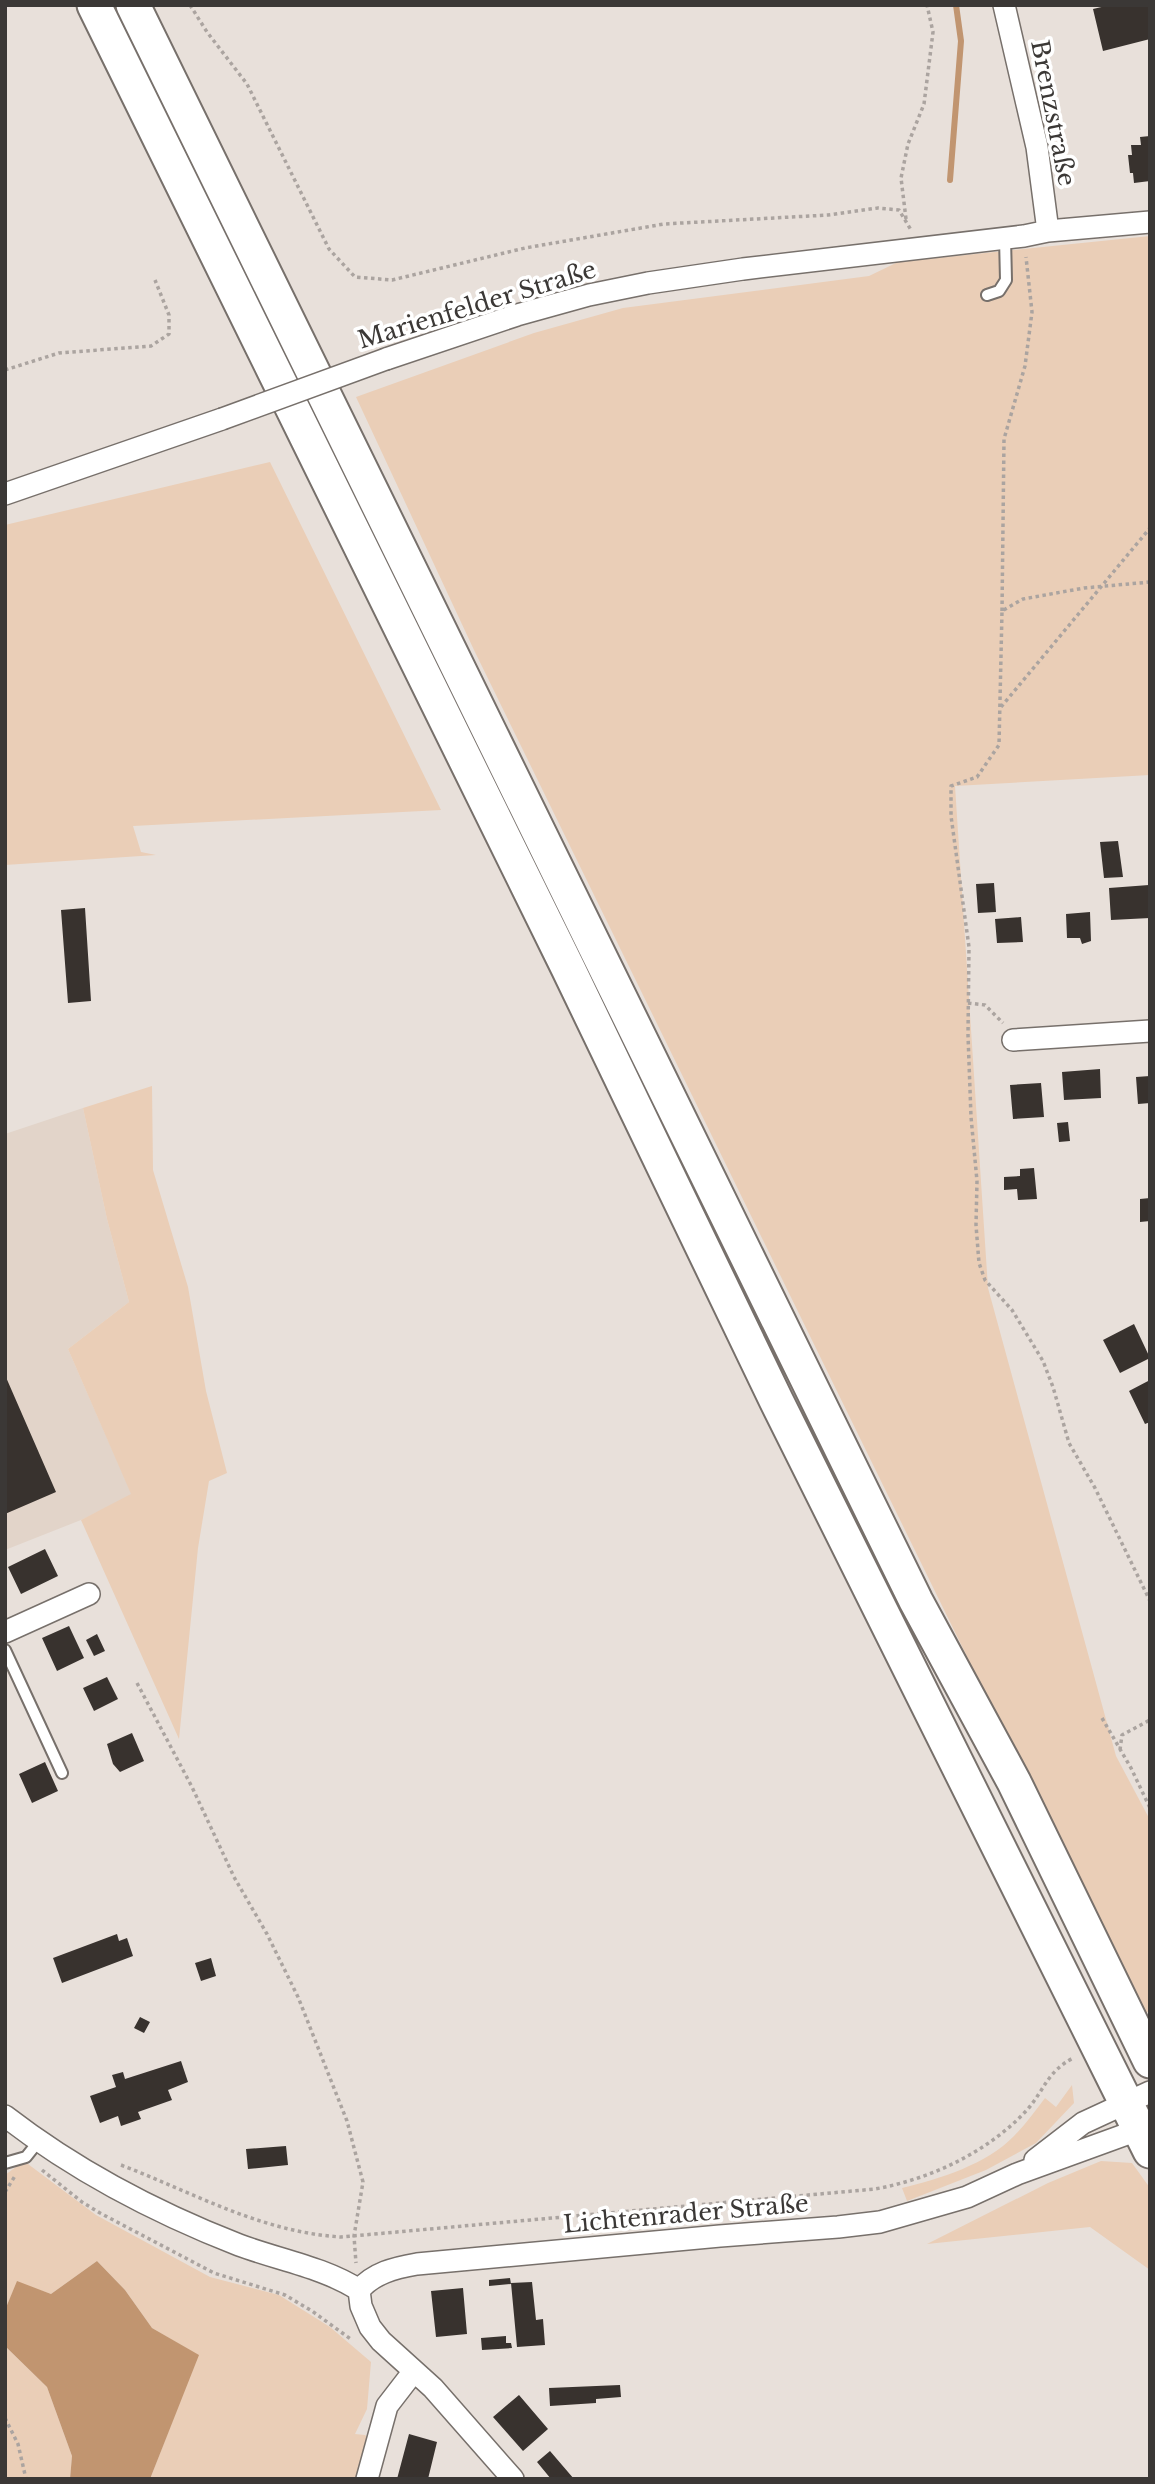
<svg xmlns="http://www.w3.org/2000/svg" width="1155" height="2484" viewBox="0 0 1155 2484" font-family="'Libre Baskerville',serif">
  <rect width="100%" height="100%" fill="#e8e0da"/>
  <path fill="#e2d4c9" d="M83 1108 107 1219 129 1302 68 1349 132 1495 81 1520 5 1550V1134Z"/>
  <path fill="#eaceb7" d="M1150 236V775L955 786 988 1288 1116 1756 1150 1820V2011L1142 2014 474 650 356 397 534 333 623 308 869 276 898 262Z
    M270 462 441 810 133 826 141 852 156 855 5 865V525Z
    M152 1086 153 1170 188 1287 206 1391 227 1473 209 1481 198 1548 179 1739 81 1520 131 1494 68 1349 129 1302 107 1219 83 1108Z
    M1072 2085 1074 2103 1036 2143 986 2170 907 2201 902 2188C940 2179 987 2164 1014 2136 1026 2124 1035 2111 1045 2098L1056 2107Z
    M24 2161 96 2215 210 2277 279 2295 330 2327 371 2362 367 2409 355 2434 365 2435 371 2441 361 2479H150L198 2355 152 2328 125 2290 97 2261 51 2294 17 2282 5 2310V2175Z
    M1101 2161 1132 2163 1150 2188V2270L1090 2227 927 2244 1048 2183Z
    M5 2346 47 2387 72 2456 70 2479H5Z"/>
  <path fill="#c19570" d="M97 2261 125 2290 152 2328 199 2355 150 2479H70L72 2456 47 2387 5 2346V2310L17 2281 51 2294Z"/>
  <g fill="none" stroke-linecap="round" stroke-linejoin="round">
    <path stroke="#c19570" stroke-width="6" d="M950 180 961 41 956 5"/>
  </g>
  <path fill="#38322e" d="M1110 5H1150V39L1103 51 1093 9Z
    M1150 136V181L1134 183 1133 173H1130L1128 155H1132L1131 145H1141L1140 137Z
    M1118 841 1123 877 1104 878 1100 842Z
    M994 883 996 912 978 913 976 884Z
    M1149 885 1150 918 1111 920 1109 888Z
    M85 908 91 1001 68 1003 61 910Z
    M1090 912 1091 941 1082 944 1080 938H1067L1066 914Z
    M1021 917 1023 942 997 943 995 919Z
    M1100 1069 1101 1098 1064 1100 1062 1072Z
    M1150 1076V1103L1138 1104 1136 1077Z
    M1041 1083 1044 1117 1013 1119 1010 1085Z
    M1068 1122 1070 1141 1059 1142 1057 1123Z
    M1034 1168 1037 1199 1018 1200 1017 1189 1004 1190V1177L1020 1176V1169Z
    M1150 1198V1221L1140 1222V1199Z
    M1134 1324 1150 1358 1120 1373 1103 1340Z
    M5 1375 56 1492 5 1514Z
    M1150 1380V1422L1145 1424 1129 1391Z
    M45 1549 58 1576 21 1594 8 1567Z
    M69 1626 84 1658 57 1671 42 1638Z
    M97 1634 105 1651 94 1656 86 1640Z
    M107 1677 118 1699 94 1711 83 1688Z
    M132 1733 144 1761 120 1772 113 1764 107 1744Z
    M45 1762 58 1791 32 1803 19 1774Z
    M117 1934 119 1941 127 1938 133 1956 62 1983 53 1958Z
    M211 1958 216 1976 201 1981 195 1963Z
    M140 2017 150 2022 144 2033 134 2028Z
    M181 2061 188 2082 168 2090 172 2100 138 2112 141 2119 121 2126 118 2116 100 2123 90 2096 116 2087 112 2075 123 2072 125 2079Z
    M286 2146 288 2165 248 2169 246 2149Z
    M510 2278 511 2284 489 2286V2280Z
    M532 2282 536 2320 543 2319 545 2345 517 2347 511 2283Z
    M463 2288 467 2334 436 2337 431 2291Z
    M506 2336V2343H511L512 2348 482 2350 481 2338Z
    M620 2385 621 2397 596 2399V2403L550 2406 549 2388Z
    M519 2395 548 2429 523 2451 493 2417Z
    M409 2434 437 2442 428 2479H397Z
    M550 2451 574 2479H551L537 2462Z"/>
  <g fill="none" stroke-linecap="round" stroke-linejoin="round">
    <defs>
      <path id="service" d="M987 295 999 291 1006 280 1005 238
        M5 1650 62 1773
        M5 2163 26 2157 38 2142"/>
      <path id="minor" d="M1004 5 1037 147 1048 231
        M386 359 517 315 589 295 648 283 743 269 1024 236 1048 231 1150 222
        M5 494 222 419
        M1013 1040 1150 1031
        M5 1632 89 1594
        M5 2116C75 2170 157 2213 239 2245 279 2260 323 2267 359 2290
        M1035 2160 1083 2123 1150 2092
        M359 2290C374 2273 394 2268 417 2264L720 2236 838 2227 880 2222 967 2197 1017 2174 1149 2126
        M359 2290 361 2306 370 2327 381 2341 433 2388 513 2479
        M367 2479 387 2406 414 2371"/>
      <path id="primary" d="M94 5 568 968 776 1400 1150 2151
        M133 5 916 1601 1014 1782 1150 2061"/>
    </defs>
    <use href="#service" stroke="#77706b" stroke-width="14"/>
    <use href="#minor" stroke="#77706b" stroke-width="24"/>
    <use href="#primary" stroke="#77706b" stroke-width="37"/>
    <path stroke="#aba4a0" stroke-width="3.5" stroke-dasharray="3.5 3.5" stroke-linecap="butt" d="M190 5 207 32 247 84 329 249 355 277 392 280 525 248 664 224 828 215 878 208 899 210 911 230
      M906 219 901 178 908 144 924 104 933 32 927 5
      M5 370 59 353 151 346 169 334V315L155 280
      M1150 582 1084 588 1023 599 1002 611 999 745 977 777 951 786V816L969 947 968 1035 971 1117 977 1181 976 1225 979 1263 985 1280 1012 1310 1043 1361 1053 1387 1069 1443 1095 1488 1150 1601
      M1002 611 1004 439 1025 366 1032 312 1026 257
      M1001 707 1150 528
      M968 1003 985 1005 1003 1023
      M137 1683 192 1787 234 1877 267 1934 298 1997 347 2121 363 2182 354 2236 356 2263
      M1102 1718 1131 1768 1150 1808
      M1120 1750 1122 1735 1150 1720
      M121 2165C194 2193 261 2232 341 2237L875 2189C931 2179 988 2152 1027 2110 1045 2089 1047 2072 1073 2058
      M42 2170 82 2202 100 2213 214 2273 285 2295 312 2311 352 2340
      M5 2192 15 2176
      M5 2418 18 2444 26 2479"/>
    <use href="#service" stroke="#fff" stroke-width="10"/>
    <use href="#minor" stroke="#fff" stroke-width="21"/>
    <use href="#primary" stroke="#fff" stroke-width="33"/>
    <defs>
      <path id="minor-bridge" d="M222 419 386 359"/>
    </defs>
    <use href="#minor-bridge" stroke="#77706b" stroke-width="24" stroke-linecap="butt"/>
    <use href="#minor-bridge" stroke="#fff" stroke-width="21"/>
  </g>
  <g text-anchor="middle" stroke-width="7" stroke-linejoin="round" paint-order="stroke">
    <g font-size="24" fill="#3b3836" stroke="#fff">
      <text transform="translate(1053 113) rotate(79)" y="8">Brenzstraße</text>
      <text transform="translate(477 305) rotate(-17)" y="8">Marienfelder Straße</text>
      <text transform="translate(686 2214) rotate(-5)" y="8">Lichtenrader Straße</text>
    </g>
  </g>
  <rect width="1155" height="2484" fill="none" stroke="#3b3836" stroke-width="14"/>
</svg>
